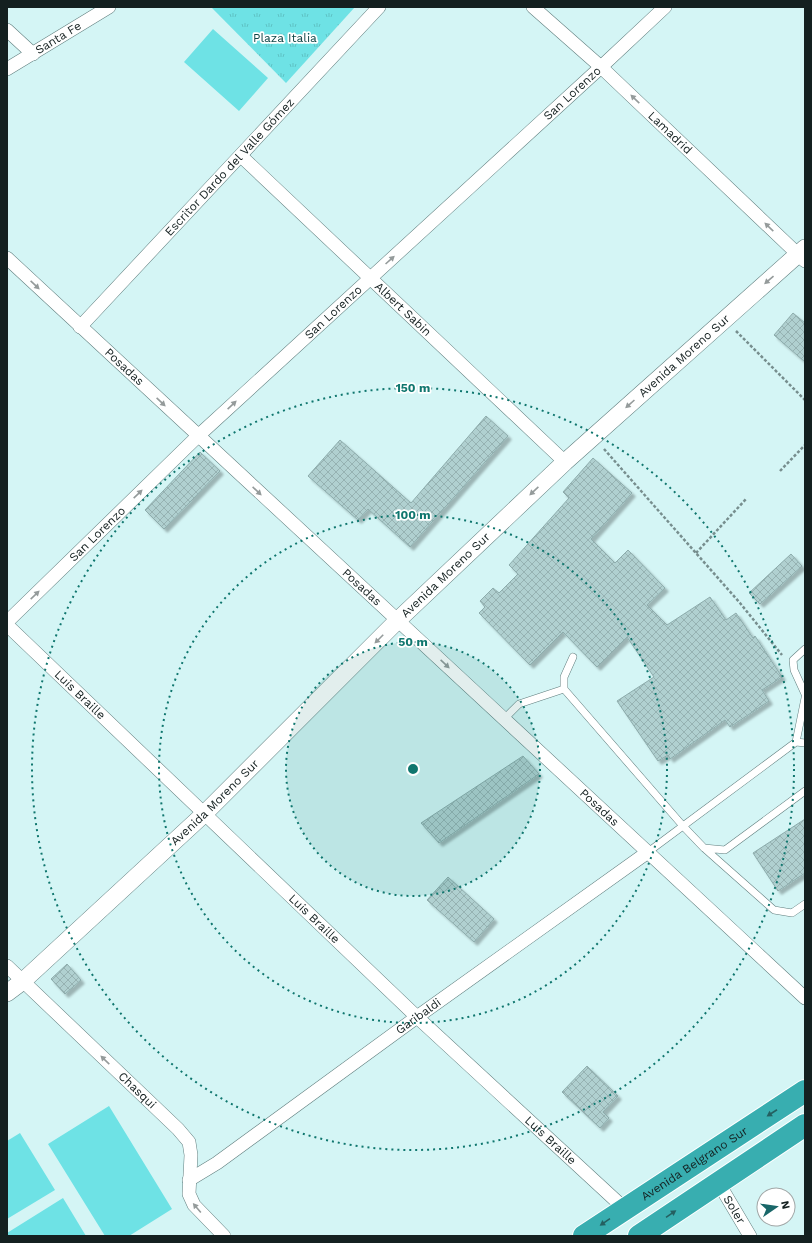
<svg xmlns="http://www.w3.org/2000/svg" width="812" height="1243" viewBox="0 0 812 1243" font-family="'Work Sans',sans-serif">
  <defs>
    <pattern id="grass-tufts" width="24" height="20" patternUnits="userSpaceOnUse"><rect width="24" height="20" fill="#6ee2e5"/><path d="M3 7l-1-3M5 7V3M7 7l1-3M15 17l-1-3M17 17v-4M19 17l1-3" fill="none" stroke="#5ec2c4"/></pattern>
    <pattern id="building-cross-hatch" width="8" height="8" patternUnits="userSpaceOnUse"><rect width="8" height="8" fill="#b0d0d0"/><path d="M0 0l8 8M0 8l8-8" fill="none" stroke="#96b2b2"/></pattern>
    <filter id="shadow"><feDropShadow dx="3.5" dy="3.5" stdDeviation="1" flood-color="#0004"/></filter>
  </defs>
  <rect width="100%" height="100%" fill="#d4f5f5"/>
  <path fill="url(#grass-tufts)" d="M211 7H355L286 83Z"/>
  <path fill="#6ee2e5" d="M213 29 268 78 239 111 184 62Z
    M109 1106 172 1209 129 1236H105L48 1144Z
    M20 1133 55 1190 7 1219V1141Z
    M63 1198 86 1236H7V1233Z"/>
  <path fill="url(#building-cross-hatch)" stroke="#8dacac" filter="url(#shadow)" d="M793 313 805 323V362L774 335Z
    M486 416 508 436 410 547 368 509 358 520 308 476 340 440 411 503Z
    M200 452 220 471 164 529 145 510Z
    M593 458 632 493 591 539 615 563 628 550 665 588 647 605 667 625 710 597 726 620 736 613 753 638 755 636 782 677 762 690 769 701 730 727 725 720 670 759 668 755 658 761 617 701 654 677 627 637 597 667 563 632 530 665 479 613 485 607 480 601 493 588 499 593 518 574 509 565 569 498 563 492Z
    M791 554 802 566 760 604 749 593Z
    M523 756 539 774 439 843 421 823Z
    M805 819V873L778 891 753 853Z
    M448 877 494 919 474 942 427 900Z
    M67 964 81 980 65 994 51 979Z
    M587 1066 618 1096 603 1112 609 1118 600 1128 562 1092Z"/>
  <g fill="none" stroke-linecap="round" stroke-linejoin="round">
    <defs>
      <path id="service" d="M805 649 793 660 794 670 805 694
        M573 657 564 677V689L683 826 704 848 725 850 805 791
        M504 719 519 704 564 689
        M796 742 805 698
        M704 848 774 910 792 913 805 904
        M648 852 796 742 805 743"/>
      <g id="minor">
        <path id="s1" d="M533 7 601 67 805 261"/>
        <path d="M7 30 33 54"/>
        <path id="s2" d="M7 69 109 7"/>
        <path id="s3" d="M241 156 565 462"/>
        <path id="s4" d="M7 258 805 998"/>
        <path id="s5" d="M80 327 379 7"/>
        <path id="s6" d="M7 622 198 436 601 67 665 7"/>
        <path id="s7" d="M7 625 417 1017 625 1209"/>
        <path id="s8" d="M7 966 178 1129 189 1142 191 1155 189 1194 194 1205 224 1236"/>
        <path id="s9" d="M189 1180 217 1163 417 1017 648 852"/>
        <path id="s10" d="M718 1182 750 1236"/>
      </g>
      <g id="tertiary">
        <path id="s11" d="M7 993 23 981 204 814 397 621 565 462 805 248"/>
      </g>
      <g id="trunk">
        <path id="s12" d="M584 1236 805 1091"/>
        <path d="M639 1236 805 1125"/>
      </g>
    </defs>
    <use href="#service" stroke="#607e7e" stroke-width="8"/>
    <use href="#minor" stroke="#607e7e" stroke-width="14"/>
    <use href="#tertiary" stroke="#607e7e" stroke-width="18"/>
    <use href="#trunk" stroke="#fff" stroke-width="24"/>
    <path stroke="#778e8e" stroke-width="2.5" stroke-dasharray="3 2" stroke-linecap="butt" d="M736 331 805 400
      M604 449 740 603 782 655
      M780 471 805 445
      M696 553 747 498"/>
    <use href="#service" stroke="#fff" stroke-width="7"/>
    <use href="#minor" stroke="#fff" stroke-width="13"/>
    <use href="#tertiary" stroke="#fff" stroke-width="17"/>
    <use href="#trunk" stroke="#38aeb0" stroke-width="22"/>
  </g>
  <defs><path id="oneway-solid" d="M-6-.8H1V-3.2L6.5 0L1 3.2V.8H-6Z"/></defs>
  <g fill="#959b9b">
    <use href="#oneway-solid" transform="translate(635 99) rotate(-136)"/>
    <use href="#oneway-solid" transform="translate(769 227) rotate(-136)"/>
    <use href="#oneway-solid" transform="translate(390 260) rotate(-42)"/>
    <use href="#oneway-solid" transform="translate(769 280) rotate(139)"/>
    <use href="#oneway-solid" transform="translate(35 285) rotate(43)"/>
    <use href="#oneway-solid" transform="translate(161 402) rotate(43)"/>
    <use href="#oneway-solid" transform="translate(630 404) rotate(138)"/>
    <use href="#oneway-solid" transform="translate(232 405) rotate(-43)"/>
    <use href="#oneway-solid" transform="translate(257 491) rotate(43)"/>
    <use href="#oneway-solid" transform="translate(534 491) rotate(137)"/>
    <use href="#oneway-solid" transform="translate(138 494) rotate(-44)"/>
    <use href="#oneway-solid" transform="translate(35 595) rotate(-44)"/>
    <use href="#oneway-solid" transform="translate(379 639) rotate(135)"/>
    <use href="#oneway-solid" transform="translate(445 664) rotate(43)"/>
    <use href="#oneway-solid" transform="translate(105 1060) rotate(-136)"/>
    <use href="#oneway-solid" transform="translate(197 1208) rotate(-130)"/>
  </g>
  <g fill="#246061">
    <use href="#oneway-solid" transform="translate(772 1113) rotate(147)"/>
    <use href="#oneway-solid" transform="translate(671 1214) rotate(-34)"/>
    <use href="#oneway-solid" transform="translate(605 1222) rotate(146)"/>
  </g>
  <circle cx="413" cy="769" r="127" fill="#0f766e" fill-opacity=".12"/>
  <g fill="none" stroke="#0f766e" stroke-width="2" stroke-dasharray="2 4">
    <circle cx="413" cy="769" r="127"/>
    <circle cx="413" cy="769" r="254"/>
    <circle cx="413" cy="769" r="381"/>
  </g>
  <g text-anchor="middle" stroke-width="3.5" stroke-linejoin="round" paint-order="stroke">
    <g font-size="12" fill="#142020" stroke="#fff">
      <text dy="4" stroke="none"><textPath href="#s2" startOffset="60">Santa Fe</textPath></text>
      <text dy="4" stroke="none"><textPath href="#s6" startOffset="774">San Lorenzo</textPath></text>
      <text dy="4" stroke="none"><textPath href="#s1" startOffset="186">Lamadrid</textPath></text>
      <text dy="4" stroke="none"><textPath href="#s5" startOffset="219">Escritor Dardo del Valle Gómez</textPath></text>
      <text dy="4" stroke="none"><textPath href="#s3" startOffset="223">Albert Sabin</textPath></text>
      <text dy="4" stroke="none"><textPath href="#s6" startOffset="450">San Lorenzo</textPath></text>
      <text dy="4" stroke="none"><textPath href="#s11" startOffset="930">Avenida Moreno Sur</textPath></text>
      <text dy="4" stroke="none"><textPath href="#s4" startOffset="160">Posadas</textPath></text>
      <text dy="4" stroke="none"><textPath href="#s6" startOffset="126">San Lorenzo</textPath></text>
      <text dy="4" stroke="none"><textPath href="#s11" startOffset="606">Avenida Moreno Sur</textPath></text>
      <text dy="4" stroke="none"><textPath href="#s4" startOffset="484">Posadas</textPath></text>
      <text dy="4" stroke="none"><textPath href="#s7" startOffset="101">Luis Braille</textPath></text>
      <text dy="4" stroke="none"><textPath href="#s11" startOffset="282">Avenida Moreno Sur</textPath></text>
      <text dy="4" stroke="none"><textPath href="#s4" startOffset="808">Posadas</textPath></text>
      <text dy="4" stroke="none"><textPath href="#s7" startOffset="425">Luis Braille</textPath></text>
      <text dy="4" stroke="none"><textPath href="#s9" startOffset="282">Garibaldi</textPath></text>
      <text dy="4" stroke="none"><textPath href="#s8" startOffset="180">Chasqui</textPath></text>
      <text dy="4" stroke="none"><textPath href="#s7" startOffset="749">Luis Braille</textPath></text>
      <text dy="4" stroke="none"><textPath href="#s12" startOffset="132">Avenida Belgrano Sur</textPath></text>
      <text dy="4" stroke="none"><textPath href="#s10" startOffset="32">Soler</textPath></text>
    </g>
    <g font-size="12" fill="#0d4546" stroke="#fff">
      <text x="285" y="42">Plaza Italia</text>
    </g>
  </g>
  <circle cx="413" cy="769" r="6" fill="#0f766e" stroke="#fff" stroke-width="2"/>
  <g font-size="12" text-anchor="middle" font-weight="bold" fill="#0f766e" stroke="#fff" stroke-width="3.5" stroke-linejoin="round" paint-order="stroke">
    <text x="413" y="392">150 m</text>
    <text x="413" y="519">100 m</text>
    <text x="413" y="646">50 m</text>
  </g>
  <rect width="812" height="1243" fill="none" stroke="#142020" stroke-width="16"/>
  <g transform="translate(776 1207) rotate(77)"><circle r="19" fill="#ffffff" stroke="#a1a6a6"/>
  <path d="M0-3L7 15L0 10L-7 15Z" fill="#196769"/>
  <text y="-6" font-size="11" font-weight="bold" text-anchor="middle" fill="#142020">N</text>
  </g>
</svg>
